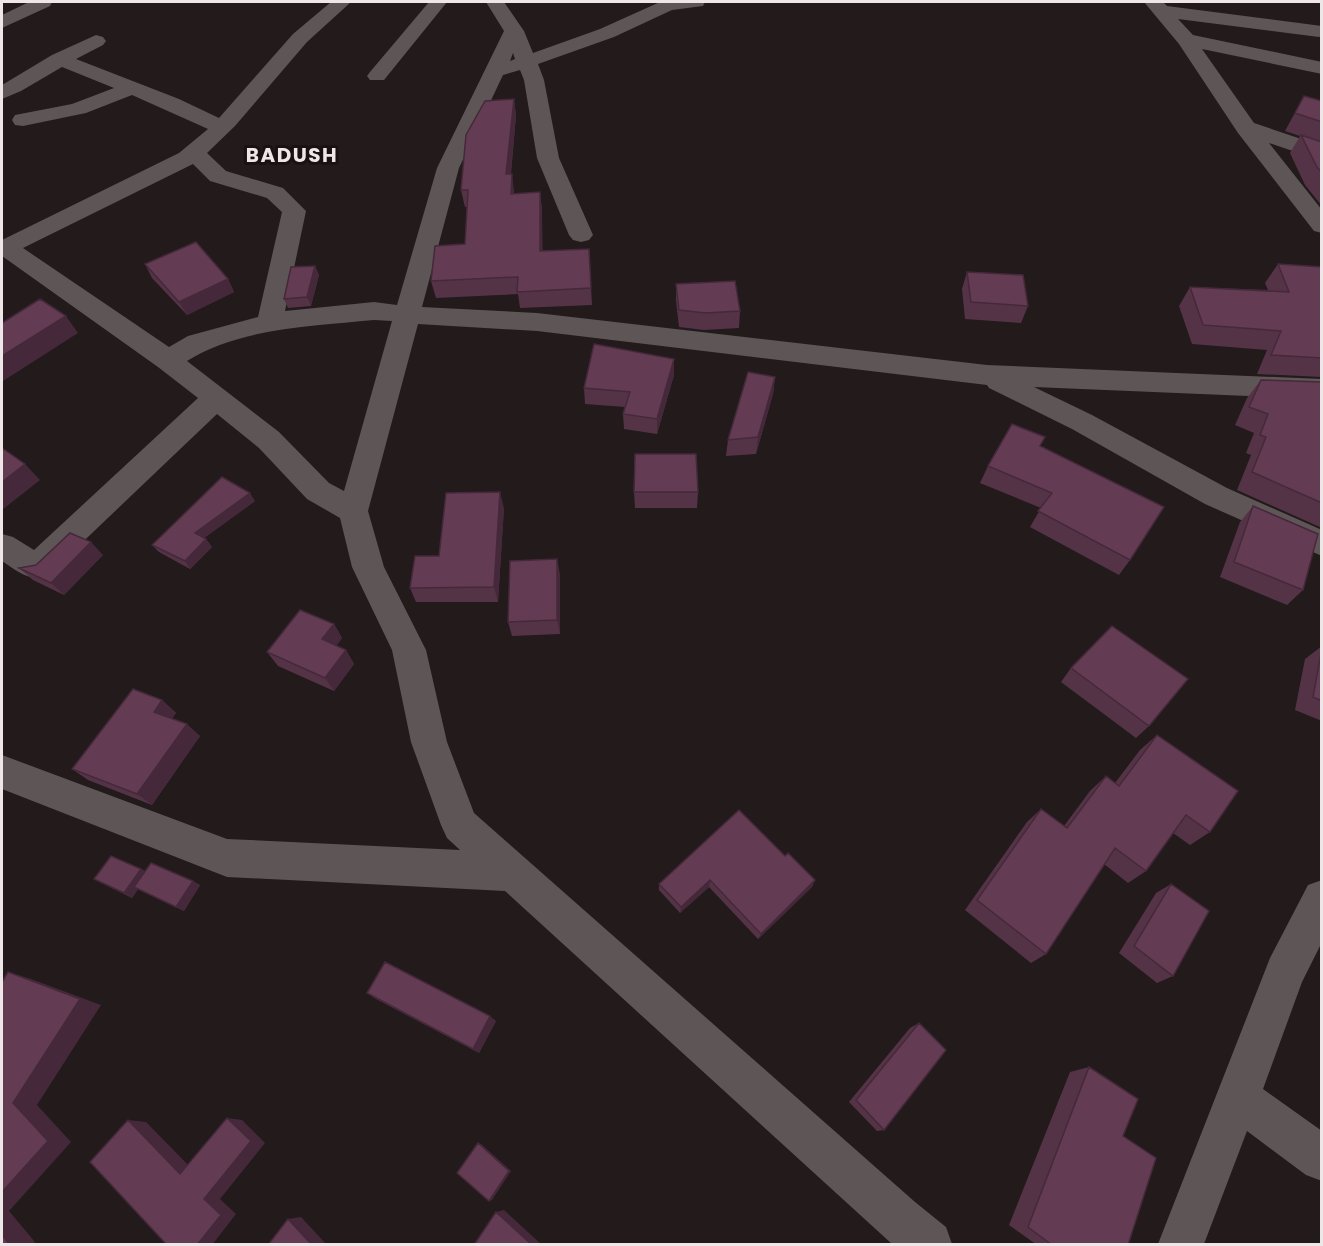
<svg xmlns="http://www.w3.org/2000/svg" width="1323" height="1246" viewBox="0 0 1323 1246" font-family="Poppins,sans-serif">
  <rect width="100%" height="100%" fill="#221a1b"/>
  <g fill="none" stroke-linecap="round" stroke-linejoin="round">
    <path fill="#5e5556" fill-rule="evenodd" d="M29 2H52L50 6 2 28V15Z
      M331 2H351L307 42 235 126 207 153 226 171 283 188 306 211 285 311 374 302 397 305 437 168 504 31 486 2H504L524 31 533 53 600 29 660 2H705L703 6 672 10 614 37 538 64 544 80 559 158 593 235 589 240 581 242 573 240 569 235 537 158 524 80 520 70 503 75 459 168 422 307 537 313 987 365 1322 379V399L1034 387 1092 415 1227 488 1322 530V556L1205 504 1072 429 989 388 987 385 537 331 418 324 368 511 384 567 426 650 447 742 474 813 915 1202 946 1227 952 1244H892L505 891 227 877 2 789V755L227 839 460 850 447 838 441 825 411 742 392 650 352 567 340 518 307 499 259 448 217 414 47 576C29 582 17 571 2 561V534L13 537 34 550 198 398 158 367 2 256V240L179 153 208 129 132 95 86 113 23 126 15 125 12 120 15 115 72 104 114 88 62 67 21 91 2 99V85L52 55 96 35 103 37 106 41 103 45 76 59 179 99 219 118 293 34ZM513 53 515 59 510 61ZM193 164 210 181 267 198 282 212 258 317 188 336 169 347 23 248ZM374 320 392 321 344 491 329 483 279 432 187 361C239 328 313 326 374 320Z
      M429 2H447L384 80H370L367 76 370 72Z
      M1144 2H1163L1167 6 1322 26V36L1319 37 1178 19 1193 35 1322 62V74L1202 49 1254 123 1322 146V161L1269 143 1322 210V233L1314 231 1238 133 1179 44Z
      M1322 880V942L1302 982 1263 1089 1322 1131V1181L1306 1175 1247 1131 1204 1244H1158L1270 958 1308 885Z"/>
  </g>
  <path fill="#553347" d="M1304 96 1322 101V206L1305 185 1290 153 1300 136 1285 131Z
    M514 99 516 116 511 174 514 194 540 192 542 210V251L589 249 592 305 520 308 518 294 436 298 431 281 465 244 467 207H465L461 190Z
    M145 264 228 279 234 292 187 315 152 278Z
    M1278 264 1322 267V377L1257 374 1267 350 1192 344 1179 306 1190 287 1268 290 1265 283Z
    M315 266 319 275 311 306 288 308 284 299Z
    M967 272 1028 306 1021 323 965 319 962 289Z
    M676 284 740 311 739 328 704 330 679 327 676 301Z
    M674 359V375L657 434 624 429 623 414 625 407 585 404 584 388Z
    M775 377 773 394 756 454 726 456 728 440Z
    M1261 380 1322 382V528L1237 490 1251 455 1246 453 1254 433 1235 425 1247 398Z
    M1040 446 1130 560 1119 575 1030 527 1041 508 980 483 988 466Z
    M634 492H698L697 508H635Z
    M255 501 204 538 206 539 212 547 190 569 159 552 152 545Z
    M1253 506 1303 590 1287 605 1220 577 1240 522Z
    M504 508 498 602H416L410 588 439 556Z
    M103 555 64 595 33 580 19 568Z
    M560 574V634L512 636 508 622Z
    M334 624 342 638 336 646 346 650 354 664 334 691 278 666 267 652Z
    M1322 646V721L1295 710 1305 659Z
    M1071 668 1149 726 1136 738 1061 682Z
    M162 700 176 713 172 718 200 736 152 805 88 780 72 769Z
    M1157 735 1210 832 1190 845 1173 833 1146 871 1128 883 1104 864 1046 954 1031 963 965 910 1027 822 1041 809 1064 826 1090 791 1106 776 1115 783 1140 750Z
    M785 856 815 880 812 887 758 939 709 887 680 913 659 890V884Z
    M141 869 145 871 200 885 184 911 138 889 132 898 94 879Z
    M1171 884 1173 976 1157 983 1119 953 1156 893Z
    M367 993 496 1021 479 1053 376 999Z
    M919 1023 884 1130 877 1131 849 1102 910 1028Z
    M1089 1067 1123 1136 1128 1245H1037L1009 1225 1070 1072Z"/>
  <path fill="#45293a" d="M514 99 516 116 509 191 506 174Z
    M512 174 514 191V211L511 194Z
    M540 192 542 210 543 268 540 251Z
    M315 266 319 275 311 306 307 297Z
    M228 279 234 292 187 315 179 302Z
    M66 316 78 333 3 381 2 379V356Z
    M674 359V375L657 434V419Z
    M775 377 773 394 756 454 758 437Z
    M25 464 40 480 2 510V482Z
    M500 492 504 508 498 602 494 587Z
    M250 493 255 501 200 541 195 533Z
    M206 539 212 547 190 569 185 561Z
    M91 542 103 555 64 595 51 583Z
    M557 559 560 574V634L557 620Z
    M334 624 342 638 331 653 322 639Z
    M346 650 354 664 334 691 325 678Z
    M162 700 176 713 168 724 154 712Z
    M187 724 200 736 152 805 137 794Z
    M141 869 149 874 132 898 124 893Z
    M710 880 709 887 680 913 681 907Z
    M815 880 812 887 758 939 761 934Z
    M193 881 200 885 184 911 176 907Z
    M8 972 31 979 101 1005 37 1105 71 1142 9 1211 35 1242 33 1245H9L2 1235V1192L13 1103Z
    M490 1016 496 1021 479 1053 473 1049Z
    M227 1118 242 1120 265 1143 220 1199 236 1214 212 1245H197L204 1199Z
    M128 1120 146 1122 197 1174H180Z
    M478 1143 481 1144 511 1171 492 1200 489 1201Z
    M504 1210 542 1245H532L496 1212Z
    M301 1217 327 1245H312L288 1219Z"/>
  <path fill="#633b53" stroke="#45293a" stroke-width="1.5" d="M1304 96 1322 101V122L1295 113Z
    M514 99 506 174H512L511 194 540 192V251L589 249 591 288 517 292 518 277 431 281 435 246 465 244 468 190H461L466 135 485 101Z
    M1301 135 1322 142V173L1317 167Z
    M196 242 228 279 179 302 145 264Z
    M1278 264 1322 267V358L1271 355 1281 331 1203 325 1190 287 1289 292Z
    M315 266 307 297 284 299 291 267Z
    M967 272 1023 275 1028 306 971 302Z
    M735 281 740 311 705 313 679 310 676 284Z
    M40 299 66 316 2 356V323Z
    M594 344 674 359 657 419 623 414 630 392 584 388Z
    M748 372 775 377 758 437 728 440Z
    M1261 380 1322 382V503L1252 472 1266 437 1260 435 1268 414 1249 407Z
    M1012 424 1045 437 1040 446 1164 507 1130 560 1038 511 1052 493 988 466Z
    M2 448 25 464 2 482Z
    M635 454H696L698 492H634Z
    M222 477 250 493 195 533 206 539 185 561 152 545Z
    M500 492 494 587 410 588 415 556H439L446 493Z
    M1253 506 1318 534 1303 590 1234 562Z
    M70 533 91 542 51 583 19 568 36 565Z
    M557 559V620L508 622 510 561Z
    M300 610 334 624 322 639 346 650 325 678 267 652Z
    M1112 626 1188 679 1149 726 1071 668Z
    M1322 648V701L1313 697Z
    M133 689 162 700 154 712 187 724 137 794 72 769Z
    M1157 735 1238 791 1210 832 1186 815 1146 871 1115 848 1046 954 977 900 1041 809 1067 828 1106 776 1119 786Z
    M739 810 785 856 788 853 815 880 761 934 710 880 681 907 659 884Z
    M111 856 141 869 124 893 94 879Z
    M151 863 193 881 176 907 134 887Z
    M1171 884 1209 911 1173 976 1134 946Z
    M385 962 490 1016 473 1049 367 993Z
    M8 972 80 999 13 1103 48 1141 2 1192V982Z
    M919 1023 946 1050 884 1130 856 1100Z
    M1089 1067 1138 1099 1123 1136 1156 1158 1128 1245H1052L1028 1227Z
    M227 1118 251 1141 204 1199 221 1215 197 1245H167L90 1162 128 1120 180 1174Z
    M478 1143 509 1171 489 1201 457 1173Z
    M496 1212 532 1245H474Z
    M288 1219 312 1245H268Z
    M2 1235 9 1244V1245H2Z"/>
  <g text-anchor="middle" stroke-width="6" stroke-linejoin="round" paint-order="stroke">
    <g font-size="20" font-weight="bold" letter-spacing="1.5" fill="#ede7e8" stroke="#191112">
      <text x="292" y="162">BADUSH</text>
    </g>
  </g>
  <rect width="1323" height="1246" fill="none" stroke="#ede7e8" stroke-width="6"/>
</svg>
